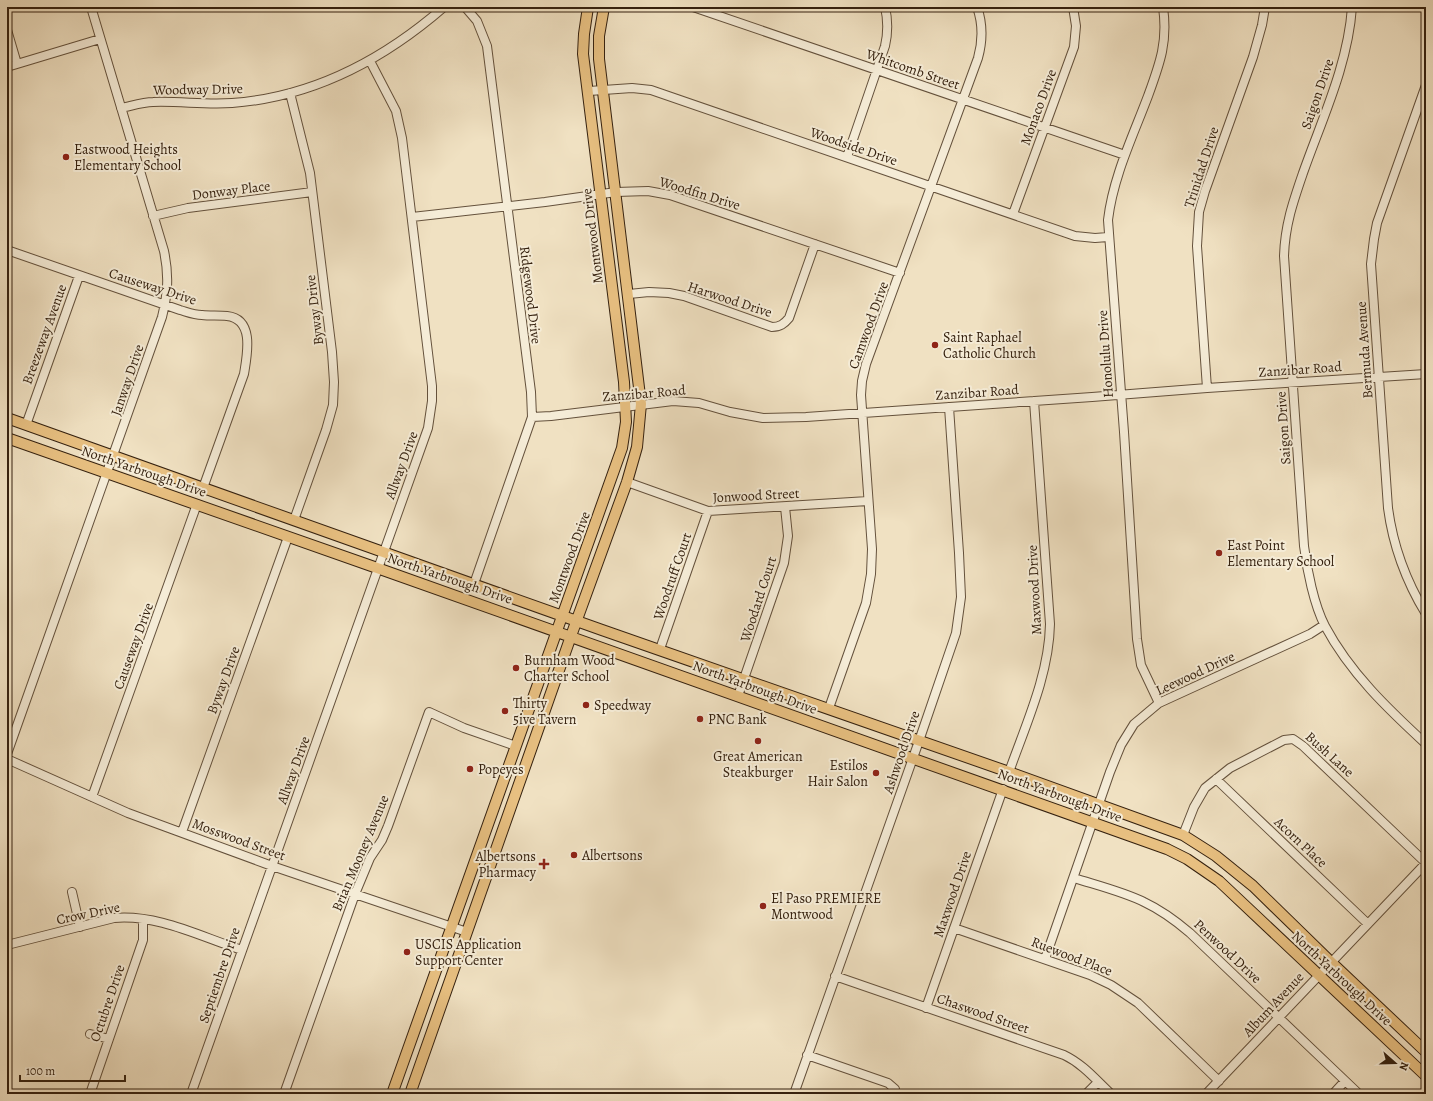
<svg xmlns="http://www.w3.org/2000/svg" width="1433" height="1101" viewBox="0 0 1433 1101" font-family="Alegreya,serif">
  <rect width="100%" height="100%" fill="#f0e1c2"/>
  <filter id="stains"><feTurbulence type="fractalNoise" baseFrequency=".005" numOctaves="4"/><feColorMatrix values="0 0 0 0 .2 0 0 0 0 .09 0 0 0 0 .02 0 0 0 .5 -.17"/></filter>
  <radialGradient id="worn" r=".72"><stop offset=".6" stop-color="#630" stop-opacity="0"/><stop offset="1" stop-color="#630" stop-opacity=".3"/></radialGradient>
  <g fill="none" stroke-linecap="round" stroke-linejoin="round">
    <defs>
      <path id="minor" d="M465 7 477 21 487 46 531 392 532 417 474 584
        M693 7 1125 155
        M1352 7C1348 65 1322 119 1303 173 1293 202 1285 225 1284 256L1304 546C1307 570 1314 605 1325 626 1350 673 1388 709 1426 744
        M7 30 17 64
        M7 67 100 39
        M1426 85 1377 223 1374 239 1371 264 1388 508C1393 546 1406 581 1426 614
        M589 91 632 88 651 90 1075 236 1095 238 1108 237
        M290 93 310 173 332 352 334 382 333 405 326 430 294 520
        M121 108C131 106 143 102 153 102 180 101 206 105 232 103 314 97 383 60 444 7
        M847 157 885 46C888 33 888 20 885 7
        M1013 214 1074 47 1076 26 1073 7
        M153 216 188 208 312 192
        M412 217 545 202 616 192 648 191 670 195 900 273
        M7 250 180 310C187 312 194 315 202 315 210 316 219 315 227 316 255 319 247 355 244 374L203 488
        M629 294 649 292 669 293 684 296 772 327C780 327 784 324 789 318L815 244
        M1207 388 1197 246 1199 212 1205 191 1253 57 1262 25 1265 7
        M532 417 551 416 673 401 699 403 730 412 763 418 806 417 1092 397 1207 388 1426 374
        M26 425 79 276
        M627 482 708 511 868 501
        M660 649 708 511
        M738 696 784 563 788 536 785 507
        M1159 703 1141 665 1137 639 1124 432 1108 220C1113 177 1133 136 1148 96 1160 63 1168 42 1163 7
        M829 708 866 603 871 574 872 549 861 395 862 381 866 364 978 58C983 40 983 24 977 7
        M7 754 162 317C168 293 169 275 164 251L91 7
        M7 759 128 813 272 866 467 932
        M1009 772C1026 724 1049 675 1050 624L1034 401
        M1216 779 1368 924
        M92 797 197 504
        M182 832 288 537
        M1183 835 1194 807 1205 788 1230 768 1284 740 1293 739 1303 746 1426 863
        M1074 878C1096 885 1124 892 1144 902 1161 910 1176 921 1190 933L1359 1094
        M72 892 80 927
        M954 928 1090 975 1111 985 1138 1003 1219 1081
        M7 945 114 918C158 914 201 937 242 950
        M1045 959 1110 772 1121 745 1134 724 1159 703 1310 634 1324 625
        M835 976 1064 1055C1083 1064 1096 1080 1111 1094
        M926 1008 1003 789
        M90 1034 109 1039
        M807 1055 888 1083 895 1089V1094
        M90 1094 143 940V919
        M191 1094 428 428 432 401V386L402 138 396 111 370 61
        M284 1094 355 894 370 858 382 840 388 826 429 712 464 728 516 746
        M794 1094 919 741 956 633 961 597 959 553 949 407
        M1086 1094 1098 1082
        M1206 1094 1426 863
        M1333 1094 1345 1081"/>
      <path id="major" d="M7 418 602 630 1009 772 1183 835 1216 856 1253 886 1331 962 1426 1052
        M7 438C394 574 781 709 1167 849L1187 859 1219 881 1426 1076
        M392 1094 622 448 626 422 624 382 583 54 584 34 588 7
        M410 1094 571 636 627 482 637 447 641 404 599 59V36L604 7"/>
    </defs>
    <use href="#minor" stroke="#64513c" stroke-width="10"/>
    <use href="#major" stroke="#35210f" stroke-width="12"/>
    <use href="#minor" stroke="#f5ecd7" stroke-width="8"/>
    <use href="#major" stroke="#e8c081" stroke-width="10"/>
  </g>
  <g fill="#8f2418" stroke="#f5ecd7" stroke-width="1.5">
    <circle cx="66" cy="157" r="4"/>
    <circle cx="935" cy="345" r="4"/>
    <circle cx="1219" cy="553" r="4"/>
    <circle cx="516" cy="668" r="4"/>
    <circle cx="586" cy="705" r="4"/>
    <circle cx="505" cy="711" r="4"/>
    <circle cx="700" cy="719" r="4"/>
    <circle cx="758" cy="741" r="4"/>
    <circle cx="470" cy="769" r="4"/>
    <circle cx="876" cy="773" r="4"/>
    <circle cx="574" cy="855" r="4"/>
    <path d="M542 858h4v4h4v4h-4v4h-4v-4h-4v-4h4z"/>
    <circle cx="763" cy="906" r="4"/>
    <circle cx="407" cy="952" r="4"/>
  </g>
  <g text-anchor="middle" stroke-width="4" stroke-linejoin="round" paint-order="stroke">
    <g font-size="14" fill="#35210f" stroke="#f5ecd7">
      <text transform="translate(913 69) rotate(19)" y="5">Whitcomb Street</text>
      <text transform="translate(198 89) rotate(-1)" y="5">Woodway Drive</text>
      <text transform="translate(1317 94) rotate(-71)" y="5">Saigon Drive</text>
      <text transform="translate(1038 107) rotate(-70)" y="5">Monaco Drive</text>
      <text transform="translate(854 146) rotate(19)" y="5">Woodside Drive</text>
      <text transform="translate(1201 167) rotate(-72)" y="5">Trinidad Drive</text>
      <text transform="translate(231 190) rotate(-7)" y="5">Donway Place</text>
      <text transform="translate(700 193) rotate(17)" y="5">Woodfin Drive</text>
      <text transform="translate(592 236) rotate(-97)" y="5">Montwood Drive</text>
      <text transform="translate(153 286) rotate(18)" y="5">Causeway Drive</text>
      <text transform="translate(531 295) rotate(83)" y="5">Ridgewood Drive</text>
      <text transform="translate(730 299) rotate(18)" y="5">Harwood Drive</text>
      <text transform="translate(314 310) rotate(-97)" y="5">Byway Drive</text>
      <text transform="translate(868 325) rotate(-70)" y="5">Camwood Drive</text>
      <text transform="translate(44 334) rotate(-70)" y="5">Breezeway Avenue</text>
      <text transform="translate(1364 350) rotate(-94)" y="5">Bermuda Avenue</text>
      <text transform="translate(1105 354) rotate(-94)" y="5">Honolulu Drive</text>
      <text transform="translate(1300 369) rotate(-4)" y="5">Zanzibar Road</text>
      <text transform="translate(127 380) rotate(-71)" y="5">Janway Drive</text>
      <text transform="translate(977 392) rotate(-4)" y="5">Zanzibar Road</text>
      <text transform="translate(644 393) rotate(-5)" y="5">Zanzibar Road</text>
      <text transform="translate(1283 428) rotate(-94)" y="5">Saigon Drive</text>
      <text transform="translate(401 465) rotate(-70)" y="5">Allway Drive</text>
      <text transform="translate(144 471) rotate(19)" y="5">North Yarbrough Drive</text>
      <text transform="translate(756 495) rotate(-3)" y="5">Jonwood Street</text>
      <text transform="translate(569 557) rotate(-70)" y="5">Montwood Drive</text>
      <text transform="translate(672 576) rotate(-71)" y="5">Woodruff Court</text>
      <text transform="translate(450 578) rotate(19)" y="5">North Yarbrough Drive</text>
      <text transform="translate(1034 590) rotate(-93)" y="5">Maxwood Drive</text>
      <text transform="translate(758 599) rotate(-72)" y="5">Woodard Court</text>
      <text transform="translate(133 646) rotate(-70)" y="5">Causeway Drive</text>
      <text transform="translate(1195 673) rotate(-25)" y="5">Leewood Drive</text>
      <text transform="translate(223 680) rotate(-70)" y="5">Byway Drive</text>
      <text transform="translate(755 687) rotate(20)" y="5">North Yarbrough Drive</text>
      <text transform="translate(901 752) rotate(-71)" y="5">Ashwood Drive</text>
      <text transform="translate(1330 754) rotate(42)" y="5">Bush Lane</text>
      <text transform="translate(293 770) rotate(-70)" y="5">Allway Drive</text>
      <text transform="translate(1060 795) rotate(20)" y="5">North Yarbrough Drive</text>
      <text transform="translate(239 839) rotate(20)" y="5">Mosswood Street</text>
      <text transform="translate(1301 842) rotate(43)" y="5">Acorn Place</text>
      <text transform="translate(360 853) rotate(-67)" y="5">Brian Mooney Avenue</text>
      <text transform="translate(952 894) rotate(-71)" y="5">Maxwood Drive</text>
      <text transform="translate(88 913) rotate(-12)" y="5">Crow Drive</text>
      <text transform="translate(1228 951) rotate(43)" y="5">Penwood Drive</text>
      <text transform="translate(1072 956) rotate(21)" y="5">Ruewood Place</text>
      <text transform="translate(219 975) rotate(-71)" y="5">Septiembre Drive</text>
      <text transform="translate(1342 978) rotate(43)" y="5">North Yarbrough Drive</text>
      <text transform="translate(107 1003) rotate(-71)" y="5">Octubre Drive</text>
      <text transform="translate(1273 1004) rotate(-47)" y="5">Album Avenue</text>
      <text transform="translate(983 1013) rotate(19)" y="5">Chaswood Street</text>
    </g>
    <g font-size="14" fill="#35210f" stroke="#f5ecd7" text-anchor="start">
      <text x="74" y="154">Eastwood Heights<tspan x="74" dy="16">Elementary School</tspan></text>
      <text x="943" y="342">Saint Raphael<tspan x="943" dy="16">Catholic Church</tspan></text>
      <text x="1227" y="550">East Point<tspan x="1227" dy="16">Elementary School</tspan></text>
      <text x="524" y="665">Burnham Wood<tspan x="524" dy="16">Charter School</tspan></text>
      <text x="513" y="708">Thirty<tspan x="513" dy="16">5ive Tavern</tspan></text>
      <text x="594" y="710">Speedway</text>
      <text x="708" y="724">PNC Bank</text>
      <text x="758" y="761" text-anchor="middle">Great American<tspan x="758" dy="16">Steakburger</tspan></text>
      <text x="868" y="770" text-anchor="end">Estilos<tspan x="868" dy="16">Hair Salon</tspan></text>
      <text x="478" y="774">Popeyes</text>
      <text x="582" y="860">Albertsons</text>
      <text x="536" y="861" text-anchor="end">Albertsons<tspan x="536" dy="16">Pharmacy</tspan></text>
      <text x="771" y="903">El Paso PREMIERE<tspan x="771" dy="16">Montwood</tspan></text>
      <text x="415" y="949">USCIS Application<tspan x="415" dy="16">Support Center</tspan></text>
    </g>
  </g>
  <rect width="1433" height="1101" fill="none" stroke="#f0e1c2" stroke-width="24"/>
  <rect x="8" y="8" width="1417" height="1085" fill="none" stroke="#35210f" stroke-width="2"/>
  <rect x="12" y="12" width="1409" height="1077" fill="none" stroke="#35210f"/>
  <g transform="translate(1395 1063) rotate(110)" stroke="#f5ecd7" stroke-width="3" paint-order="stroke">
  <path d="M0-3L7 15L0 10L-7 15Z" fill="#35210f"/>
  <text y="-6" font-size="11" font-weight="bold" text-anchor="middle" fill="#35210f">N</text>
  </g>
  <path d="M20 1075v6h105v-6" fill="none" stroke="#35210f" stroke-width="2"/>
  <text x="26" y="1075" font-size="12" fill="#35210f" stroke="#f5ecd7" stroke-width="3" paint-order="stroke">100 m</text>
  <rect width="100%" height="100%" filter="url(#stains)"/>
  <rect width="100%" height="100%" fill="url(#worn)"/>
</svg>
